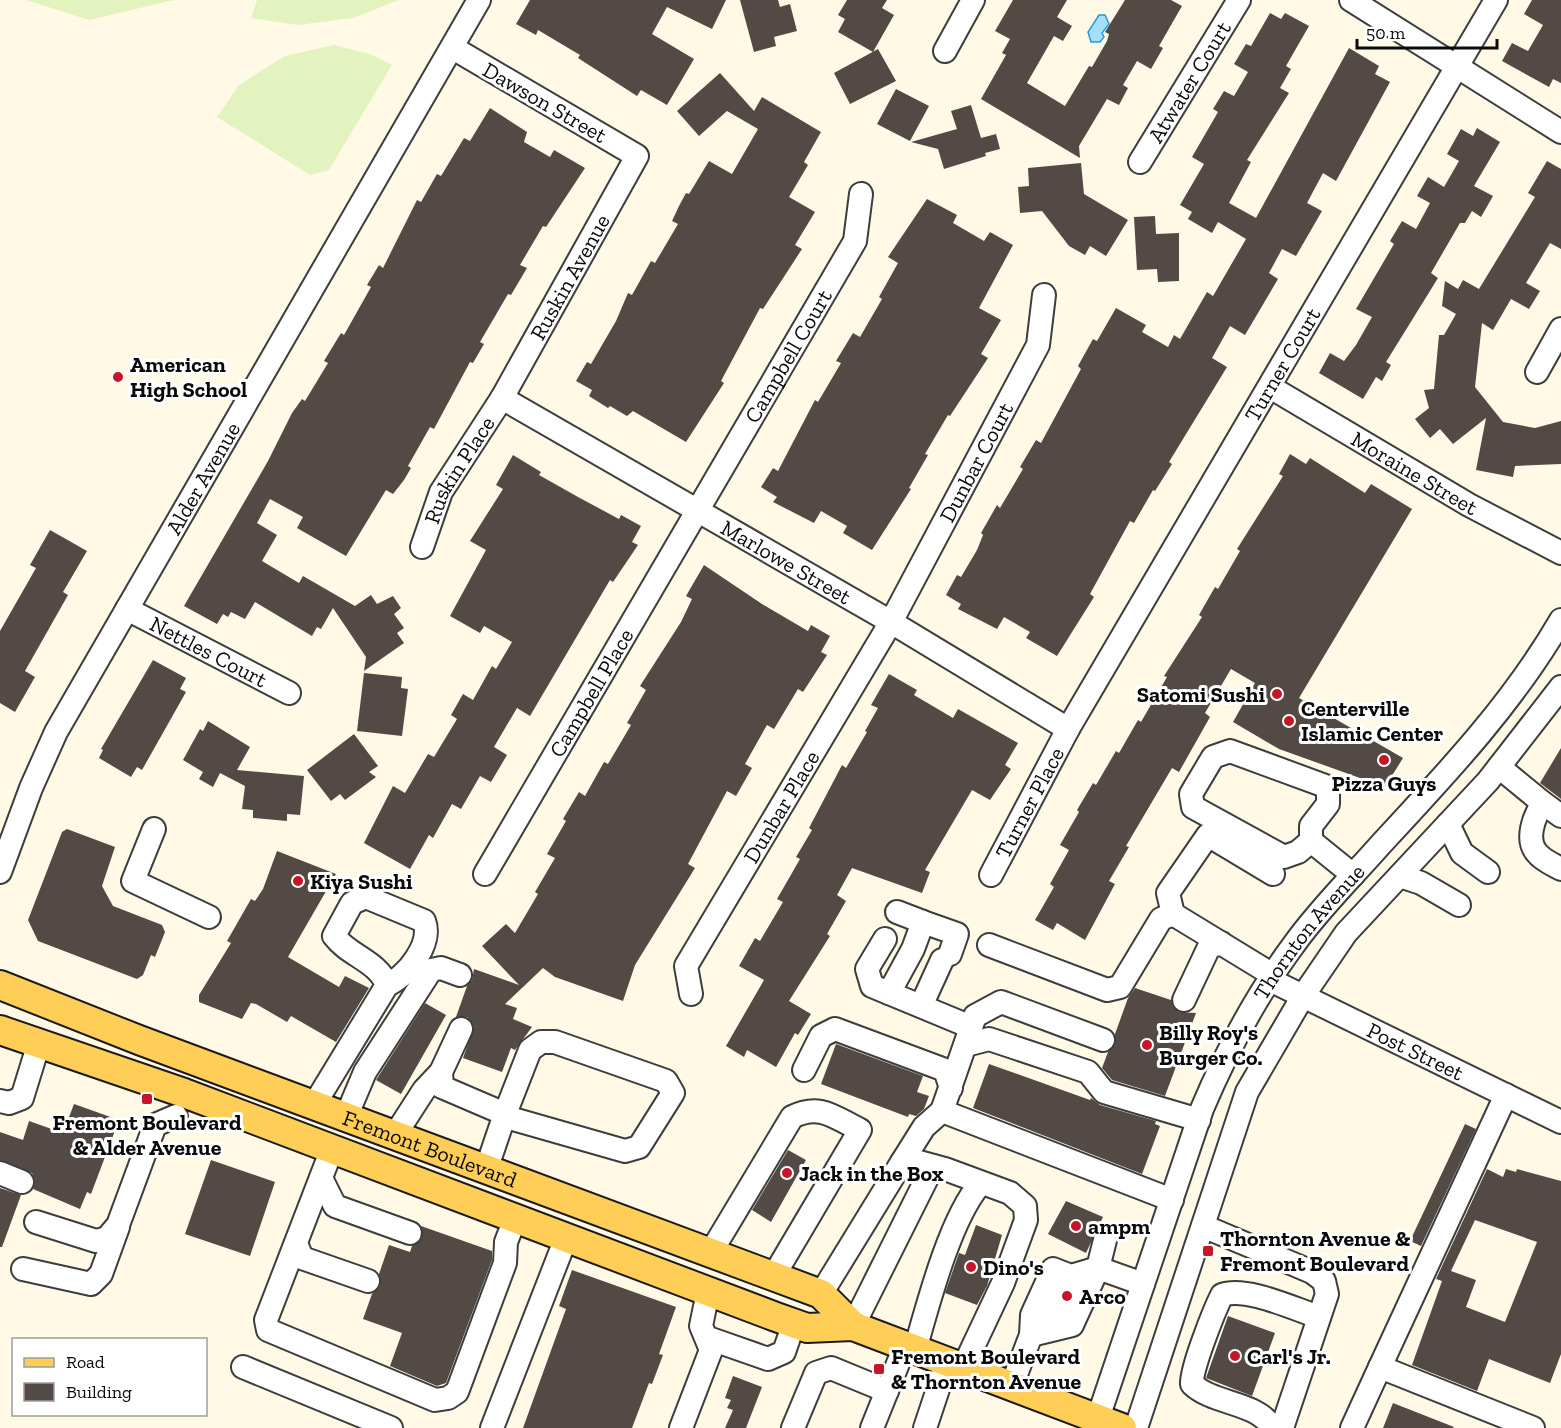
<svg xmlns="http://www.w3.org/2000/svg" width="1561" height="1428" viewBox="0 0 1561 1428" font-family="'Zilla Slab',serif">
  <rect width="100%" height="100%" fill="#fff9e6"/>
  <path fill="#e3f3bf" d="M26 0H174L89 20Z
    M257 0H399L353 18 298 25 251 18Z
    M334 45 373 55 392 65 329 170 310 175 217 117 239 85 285 56Z"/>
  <path fill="#a4e0fd" stroke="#249adb" stroke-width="1.5" d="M1099 15H1105L1109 24 1102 33 1104 37 1100 42H1091L1088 32Z"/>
  <path fill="#534a45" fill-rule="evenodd" d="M530 0H726L712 29 667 7 652 34 694 59 667 105 641 90 637 96 578 58 580 55 538 30 536 35 516 24Z
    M740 0H778L780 7 790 4 797 31 774 37 776 46 754 52Z
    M847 0H887L882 8 894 15 873 52 838 32 845 19 838 15Z
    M1013 0H1067L1057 17 1072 26 1063 41 1054 36 1027 83 1065 106 1089 66 1092 67 1107 41 1109 34 1105 32 1125 0H1171L1182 6 1159 46 1163 48 1151 69 1137 61 1123 85 1128 88 1119 105 1107 99 1079 146 1080 158 981 99 1006 55 1002 53 1010 39 995 31Z
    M1532 0H1561V83L1553 79 1549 87 1502 61 1512 43 1528 51 1543 25 1524 14Z
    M1270 13 1281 19 1285 13 1309 26 1286 66 1291 69 1280 88 1289 93 1247 160 1251 162 1229 203 1256 218 1349 48 1379 66 1375 74 1390 82 1336 181 1323 173 1307 203 1322 211 1296 256 1282 249 1269 273 1278 279 1245 335 1230 326 1212 358 1227 367 1169 462 1172 464 1155 491 1153 490 1134 523 1130 521 1090 594 1094 597 1057 656 1026 638 1030 632 1004 617 997 629 958 609 961 604 946 595 957 575 961 577 977 550 983 535 981 533 997 505 1000 508 1023 469 1020 467 1036 440 1041 443 1081 369 1078 366 1093 339 1097 341 1116 308 1146 325 1142 332 1168 347 1174 335 1180 339 1207 292 1213 296 1246 239 1218 222 1212 233 1188 219 1192 212 1180 205 1204 164 1192 157 1218 112 1213 109 1224 91 1234 96 1248 72 1234 64 1246 44 1251 46Z
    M878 49 896 81 850 104 834 73Z
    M720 73 754 111 762 97 821 132 804 162 808 165 789 197 815 212 795 245 802 249 763 309 760 308 721 381 724 383 686 442 633 411 627 416 610 406 608 408 589 396 592 390 576 381 587 362 591 364 616 321 628 293 632 295 651 261 655 263 678 224 672 221 679 206 686 193 689 194 709 161 732 174 758 129 727 111 699 136 677 111Z
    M896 89 929 106 910 141 877 124Z
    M971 105 981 138 996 134 1000 149 985 153 986 156 944 169 938 149 911 142 957 129 951 111Z
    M490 108 527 132 524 142 550 157 554 150 585 168 546 227 543 226 520 265 527 268 511 295 508 294 480 342 484 344 473 363 470 362 434 429 430 427 408 466 411 468 404 480 393 494 386 490 346 556 297 528 303 517 270 499 257 523 277 535 262 561 299 583 303 576 355 606 371 595 377 604 393 596 401 608 394 614 404 628 397 633 404 643 364 671 366 657 333 608 321 629 317 627 312 636 255 602 245 619 231 612 228 617 223 614 217 624 184 606 268 461 292 413 302 399 305 401 328 363 324 361 341 333 344 335 371 287 367 285 379 265 383 268 417 200 421 202 437 174 441 176 464 138 470 141Z
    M1477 128 1500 142 1474 186 1493 196 1481 217 1472 211 1465 223H1460L1431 273 1438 278 1386 362 1391 365 1382 381 1376 377 1363 399 1319 373 1330 353 1344 361 1356 345 1372 317 1356 309 1394 244 1390 241 1402 221 1416 229 1430 203 1417 196 1428 177 1444 187 1459 161 1447 154 1461 129 1473 136Z
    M1547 161 1561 169V249L1550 243 1526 283 1540 291 1529 309 1511 299 1493 330 1482 323 1475 387 1503 422 1535 428 1561 421V464L1515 466 1513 477 1476 470 1486 418 1453 444 1440 429 1430 438 1415 419 1429 408 1424 390 1434 389 1439 335H1444L1456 314 1442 306 1445 281 1458 289 1463 280 1479 289 1535 197 1528 193Z
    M1081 163 1084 194 1128 220 1106 256 1090 246 1085 255 1069 246 1042 211 1020 213 1018 187 1029 186 1028 168Z
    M927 199 957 215 953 223 984 241 990 232 1013 245 979 308 1001 320 981 354 988 358 950 416 948 415 925 454 928 455 909 488 911 489 872 550 843 533 847 526 821 511 814 523 773 502 777 497 761 487 773 468 778 471 815 400 818 402 841 363 836 361 853 333 860 337 882 299 879 297 898 263 888 257Z
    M1155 216 1156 234 1179 233V281L1158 282 1157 269 1137 270 1134 217Z
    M1290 454 1306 464 1310 458 1365 493 1371 484 1412 509 1299 698 1403 758 1385 787 1279 749 1233 722 1255 683 1231 669 1205 713 1210 717 1179 772 1172 768 1126 846 1129 847 1109 881 1115 884 1085 940 1057 923 1053 930 1035 920 1054 887 1050 884 1069 850 1060 845 1079 812 1077 810 1093 783 1096 785 1116 751 1119 753 1138 720 1141 722 1167 677 1164 676 1202 617 1199 615 1215 587 1218 589 1240 551 1237 549 1283 476 1279 474Z
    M513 455 541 472 539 475 578 497 619 519 621 515 641 526 632 542 638 545 613 582 610 580 530 716 517 708 494 747 507 755 491 782 480 776 461 809 452 804 433 838 429 835 410 869 364 843 393 786 405 793 428 754 434 757 457 719 451 715 463 694 473 700 492 666 496 669 512 642 484 626 480 633 450 616 486 550 470 541 503 489 496 485Z
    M50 530 87 551 63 592 68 595 25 671 35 677 15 712 0 703V631L36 568 30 565Z
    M704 565 762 604 808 631 811 625 830 636 821 652 827 655 803 692 798 689 774 729 767 725 745 764 752 768 736 796 727 791 688 864 695 868 635 965 623 1001 555 977 543 968 505 1004 517 1008 513 1019 532 1027 515 1050 511 1048 502 1072 463 1058 474 1027 467 1017H456L467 986 472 980 474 969 519 985 482 946 506 924 515 933 538 894 535 892 555 858 547 854 566 821 563 819 579 792 585 796 604 762 608 764 631 725 627 723 646 690 640 686 681 622 692 599 686 596Z
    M153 660 186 678 180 689 186 692 142 770 137 767 131 777 99 758 103 750 101 749Z
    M364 673 402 677 401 688 408 689 402 736 357 731Z
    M889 674 917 690 914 695 953 718 958 709 1018 743 1005 765 1011 769 990 800 972 790 925 870 930 872 922 893 852 868 837 895 846 901 827 934 830 936 789 1001 811 1014 798 1035 795 1033 776 1067 747 1050 744 1057 726 1046 764 980 739 966 755 938 760 941 783 902 777 899 800 859 796 857 812 830 809 828 842 765 846 768 867 732 865 731 878 708 871 705Z
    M208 721 250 747 237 770 304 776 300 815 287 814V821L253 818V810L242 809 245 786 220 773 213 787 199 779 203 772 183 760 200 729 203 731Z
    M354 734 378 766 369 772 376 777 345 800 340 794 331 801 307 770Z
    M1561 748V799L1540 783Z
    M67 829 115 847 102 886 113 906 162 925 165 932 155 957 151 955 143 975 137 979 38 941 28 920 62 832Z
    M277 851 336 874 288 957 339 987 345 976 369 988 336 1042 291 1016 287 1022 256 1004 251 1003 242 1019 199 1002V995L231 943 227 941 251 899 255 901 263 889Z
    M1135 988 1171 1000 1173 1007 1179 1012 1196 1013 1165 1096 1112 1080 1102 1068 1108 1052 1115 1045V1034L1128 998Z
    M425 1003 446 1015 401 1094 376 1080Z
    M836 1044 923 1076 917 1092 929 1096 924 1109 916 1116 909 1114 908 1117 821 1084Z
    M989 1064 1090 1100 1091 1098 1100 1105 1156 1121 1155 1124 1160 1126 1142 1174 973 1108Z
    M74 1104 119 1120 91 1194 87 1192 80 1209 33 1189 35 1181 32 1173 0 1160V1132L23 1140 29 1121 63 1133Z
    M1465 1124 1476 1129 1421 1246 1410 1241Z
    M788 1150 806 1160 771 1222 752 1210Z
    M211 1160 275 1182 250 1256 185 1234Z
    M1487 1169 1503 1177 1506 1169 1516 1172 1517 1169 1561 1181V1354L1550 1383 1489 1359 1477 1391 1412 1365 1442 1281 1436 1279ZM1475 1220 1537 1242 1505 1322 1466 1307 1476 1280 1451 1271Z
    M0 1188 21 1195 2 1247H0Z
    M1066 1201 1103 1217 1086 1253 1048 1234Z
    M976 1225 1002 1235 987 1286 977 1305 945 1293 959 1253 965 1255Z
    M421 1226 492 1251V1260L446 1383 437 1386 390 1366 402 1333 363 1319 372 1294 380 1286 379 1274 389 1245 410 1252 412 1246 422 1238Z
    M572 1270 676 1307 659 1354 663 1355 652 1384 649 1383 632 1428H523L566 1309 559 1306Z
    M1228 1316 1275 1333 1252 1396 1206 1378Z
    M733 1376 762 1387 746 1428H725L733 1410 727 1408 731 1400 725 1398Z
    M1393 1403 1454 1427 1453 1428H1383Z"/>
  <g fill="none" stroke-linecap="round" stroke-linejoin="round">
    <defs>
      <g id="minor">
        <path d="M1351 0 1561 132"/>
        <path d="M945 51 973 0"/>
        <path id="s1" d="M1140 162 1239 0"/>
        <path d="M1537 372 1561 329"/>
        <path id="s2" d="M1270 387 1469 505 1561 553"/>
        <path id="s3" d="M502 398 891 622 1068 729"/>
        <path id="s4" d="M422 547 441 492 502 398 637 156 453 48"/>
        <path id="s5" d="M127 609 289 693"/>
        <path d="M1499 767 1543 803C1534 816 1525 840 1537 853 1542 860 1554 865 1561 869"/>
        <path d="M1543 803 1561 816"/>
        <path d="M1448 824 1462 853 1488 872"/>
        <path d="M154 829 133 881 209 917"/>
        <path d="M1311 841 1298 852 1284 857 1193 807 1191 794 1213 757 1230 751 1328 787V804L1311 826V841L1353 875"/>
        <path id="s6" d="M0 872 31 788 56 732 479 0"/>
        <path id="s7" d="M485 874 855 241 861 194"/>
        <path d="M1273 874 1208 835 1168 893 1173 914 1273 975"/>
        <path id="s8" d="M991 875 1068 729 1496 0"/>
        <path d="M1400 876 1421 883 1459 905"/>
        <path d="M923 922 957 934 950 954"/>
        <path d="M885 939 867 969 872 986 971 1027"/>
        <path d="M989 945 1107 990 1120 987 1161 919 1173 914"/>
        <path id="s9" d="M1270 980 1561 1122"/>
        <path d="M889 993 913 949 923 922 897 912"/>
        <path id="s10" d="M691 994 686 966 891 622 1038 345 1044 295"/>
        <path d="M1184 1000 1209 947 1221 943"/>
        <path d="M921 1006 942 960"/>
        <path d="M461 1029 441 1072 442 1087 505 1114 486 1170"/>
        <path d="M1103 1040 1001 1002 975 1016 942 1111 1172 1200"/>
        <path d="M541 1042H555L666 1081 673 1093 639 1147 625 1151 513 1119 505 1114 530 1050Z"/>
        <path d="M966 1045 989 1039 1088 1072 1104 1092 1199 1120"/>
        <path d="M804 1070 821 1036 835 1029 945 1070 951 1088"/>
        <path d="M0 1101 9 1103 22 1098 39 1043"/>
        <path d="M314 1105 387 985C378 961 349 956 334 936L352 903 366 897 424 921C433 943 407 977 387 985"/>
        <path d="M346 1117 365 1072 431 970 441 968 460 975"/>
        <path d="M395 1135 424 1090 441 1072"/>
        <path d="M332 1149 266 1320 268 1330 435 1400 448 1398 457 1392 505 1263 506 1242 515 1219"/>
        <path d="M902 1162 924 1127 942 1111"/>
        <path d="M0 1173 22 1182"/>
        <path d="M321 1178 335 1206 410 1233"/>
        <path d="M36 1222 96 1241 107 1238 118 1225 155 1125 176 1116"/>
        <path d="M1203 1226 1312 1272 1324 1281 1327 1294 1282 1428"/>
        <path d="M296 1243 302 1258 368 1281"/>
        <path d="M711 1252 792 1117C820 1103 834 1117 860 1130L773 1277"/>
        <path d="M23 1269 91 1284 101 1274 118 1227"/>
        <path d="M821 1294 902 1162 912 1160 945 1169 1010 1193 1025 1206 1026 1220 1003 1283 963 1368"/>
        <path d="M853 1326 933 1166"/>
        <path d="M1049 1330 1071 1276"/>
        <path d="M1031 1335 1072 1325 1098 1268 1105 1240"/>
        <path d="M708 1338 768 1359 784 1352 794 1323"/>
        <path d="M915 1350C928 1304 950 1219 980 1184"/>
        <path d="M243 1367 391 1428"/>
        <path d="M1380 1367 1506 1095"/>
        <path d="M1012 1385 1031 1335 1032 1315 1053 1269 1071 1276 1098 1268 1143 1284"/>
        <path id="s11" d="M1098 1418 1202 1109C1227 1050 1257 994 1295 943 1321 907 1353 876 1382 843 1447 773 1513 703 1561 620"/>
        <path d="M492 1428 566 1238"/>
        <path d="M681 1428 711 1350 701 1326 708 1292"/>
        <path d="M793 1428 816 1373 831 1368 887 1391"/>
        <path d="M872 1428 905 1346"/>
        <path d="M925 1428 947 1362"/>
        <path d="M1136 1428 1247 1092 1303 996 1346 933 1488 781 1561 687"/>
        <path d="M1273 1428C1256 1401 1214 1405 1192 1384 1191 1369 1214 1311 1222 1295 1246 1286 1294 1309 1319 1317"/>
        <path d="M1352 1428 1380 1367 1533 1428"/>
      </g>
      <g id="major">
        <path id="s12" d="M0 985 139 1040 821 1294 853 1326"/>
        <path d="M0 1030 184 1093 776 1317 807 1328 853 1326 1122 1428"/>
      </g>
    </defs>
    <use href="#minor" stroke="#3d3d3d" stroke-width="26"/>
    <use href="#major" stroke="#1b1b1b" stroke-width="32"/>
    <use href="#minor" stroke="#fff" stroke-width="22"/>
    <use href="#major" stroke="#ffce56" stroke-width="28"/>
  </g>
  <g fill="#c61526" stroke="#fff" stroke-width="2">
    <circle cx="118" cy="377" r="6"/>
    <circle cx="1277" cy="694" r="6"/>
    <circle cx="1289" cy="721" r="6"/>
    <circle cx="1384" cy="760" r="6"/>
    <circle cx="298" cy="881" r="6"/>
    <circle cx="1147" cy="1045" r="6"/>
    <rect x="141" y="1093" width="12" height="12" rx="3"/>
    <circle cx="787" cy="1173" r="6"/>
    <circle cx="1076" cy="1226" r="6"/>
    <rect x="1202" y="1245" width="12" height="12" rx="3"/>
    <circle cx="971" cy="1267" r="6"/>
    <circle cx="1067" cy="1296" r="6"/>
    <circle cx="1235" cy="1356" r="6"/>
    <rect x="873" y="1363" width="12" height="12" rx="3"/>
  </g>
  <g text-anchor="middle" stroke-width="6" stroke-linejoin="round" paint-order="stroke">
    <g font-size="22" fill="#0a0a0a" stroke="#fff">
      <text dy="8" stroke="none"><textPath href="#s1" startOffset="94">Atwater Court</textPath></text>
      <text transform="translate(545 102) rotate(30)" y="8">Dawson Street</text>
      <text dy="8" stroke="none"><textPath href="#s4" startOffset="309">Ruskin Avenue</textPath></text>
      <text dy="8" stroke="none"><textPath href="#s7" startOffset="600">Campbell Court</textPath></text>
      <text dy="8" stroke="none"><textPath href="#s8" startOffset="588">Turner Court</textPath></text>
      <text dy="8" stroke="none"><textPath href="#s10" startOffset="610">Dunbar Court</textPath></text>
      <text dy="8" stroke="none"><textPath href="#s4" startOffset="86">Ruskin Place</textPath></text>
      <text dy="8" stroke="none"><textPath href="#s2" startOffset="168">Moraine Street</textPath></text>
      <text dy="8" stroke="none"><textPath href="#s6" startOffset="444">Alder Avenue</textPath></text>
      <text dy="8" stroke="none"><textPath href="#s3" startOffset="328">Marlowe Street</textPath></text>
      <text dy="8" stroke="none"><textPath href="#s5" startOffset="92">Nettles Court</textPath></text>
      <text dy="8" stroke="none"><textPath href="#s7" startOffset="210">Campbell Place</textPath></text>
      <text dy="8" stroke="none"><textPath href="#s8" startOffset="82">Turner Place</textPath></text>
      <text dy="8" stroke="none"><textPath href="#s10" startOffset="214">Dunbar Place</textPath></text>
      <text dy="8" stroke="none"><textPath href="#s11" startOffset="534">Thornton Avenue</textPath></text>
      <text dy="8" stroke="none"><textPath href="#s9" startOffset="162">Post Street</textPath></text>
      <text dy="8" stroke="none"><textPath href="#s12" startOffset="460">Fremont Boulevard</textPath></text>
    </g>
    <g font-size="22" font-weight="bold" fill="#0a0a0a" stroke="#fff" text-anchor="start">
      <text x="130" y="372">American<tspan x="130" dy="25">High School</tspan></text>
      <text x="1265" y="702" text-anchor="end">Satomi Sushi</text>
      <text x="1301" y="716">Centerville<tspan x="1301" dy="25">Islamic Center</tspan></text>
      <text x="1384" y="791" text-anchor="middle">Pizza Guys</text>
      <text x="310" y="889">Kiya Sushi</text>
      <text x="1159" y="1040">Billy Roy's<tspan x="1159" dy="25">Burger Co.</tspan></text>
      <text x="147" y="1130" text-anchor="middle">Fremont Boulevard<tspan x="147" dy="25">&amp; Alder Avenue</tspan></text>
      <text x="799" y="1181">Jack in the Box</text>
      <text x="1088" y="1234">ampm</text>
      <text x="1220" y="1246">Thornton Avenue &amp;<tspan x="1220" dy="25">Fremont Boulevard</tspan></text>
      <text x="983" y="1275">Dino's</text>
      <text x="1079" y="1304">Arco</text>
      <text x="891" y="1364">Fremont Boulevard<tspan x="891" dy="25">&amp; Thornton Avenue</tspan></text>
      <text x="1247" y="1364">Carl's Jr.</text>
    </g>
  </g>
  <rect x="12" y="1338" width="195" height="78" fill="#ffffff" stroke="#9d9d9d" stroke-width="1.5"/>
  <rect x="24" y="1358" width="30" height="9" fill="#ffce56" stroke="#9d9d9d" stroke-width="1.5"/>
  <text x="66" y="1368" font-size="18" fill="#0a0a0a">Road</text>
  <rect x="24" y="1383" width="30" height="18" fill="#534a45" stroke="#9d9d9d" stroke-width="1.5"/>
  <text x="66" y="1398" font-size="18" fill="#0a0a0a">Building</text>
  <path d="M1357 39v9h140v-9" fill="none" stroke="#0a0a0a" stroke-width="3"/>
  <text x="1366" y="39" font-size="18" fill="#0a0a0a" stroke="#ffffff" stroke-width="4.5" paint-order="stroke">50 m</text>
</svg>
